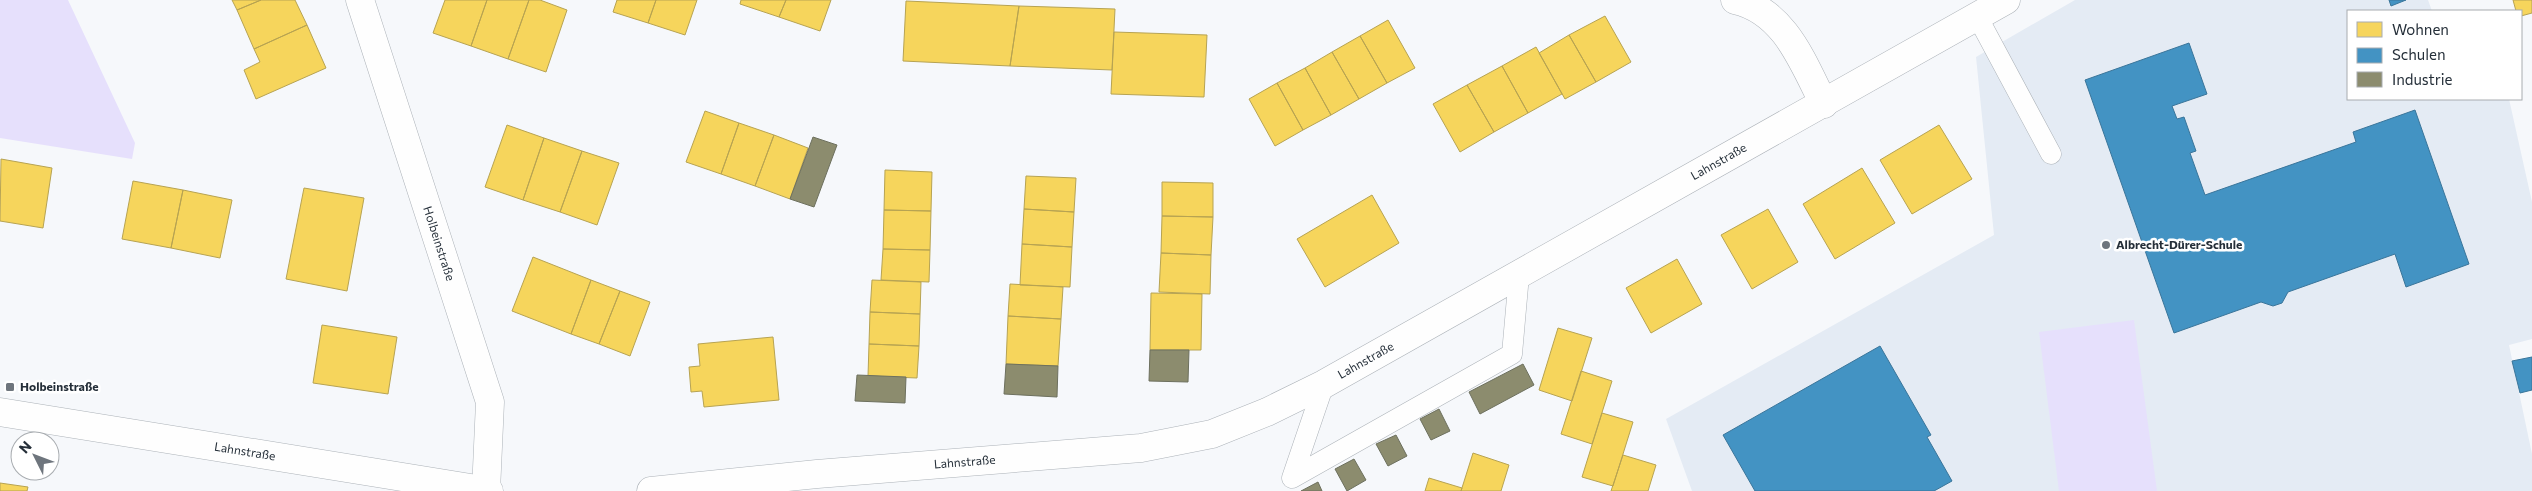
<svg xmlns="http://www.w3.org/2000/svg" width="2532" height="491" viewBox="0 0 2532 491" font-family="Commissioner,sans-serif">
  <rect width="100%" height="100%" fill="#f6f8fb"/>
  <path fill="#e4ebf4" d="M2075 0H2428L2432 11H2348V99H2509L2532 202V339L2509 345 2532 454V491H1692L1666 419 1994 235 1976 57Z"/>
  <path fill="#e6e0fc" d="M0 0H68L135 143 132 159 0 138Z
    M2134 320 2157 491H2059L2039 332Z"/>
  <path fill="#f6d55c" stroke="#b7a352" d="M232 0H261L237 10Z
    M261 0H295L307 25 254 49 237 10Z
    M445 0H487L471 46 433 33Z
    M487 0H529L508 59 471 46Z
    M529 0H540L567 10 546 72 508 59Z
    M617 0H656L648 23 613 12Z
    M656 0H697L685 35 648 23Z
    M741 0H786L779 17 740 4Z
    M786 0H831L820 31 779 17Z
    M2513 0H2532V13L2521 16V11H2516Z
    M906 1 1019 6 1010 66 903 61Z
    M1019 6 1115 9 1112 70 1010 66Z
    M1605 16 1631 62 1596 82 1569 35Z
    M1388 20 1415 68 1387 83 1360 36Z
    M307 25 326 68 256 99 244 70 260 62 254 49Z
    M1114 32 1207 35 1204 97 1111 94Z
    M1569 35 1596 82 1565 99 1539 53Z
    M1360 36 1387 83 1359 99 1332 52Z
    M1536 47 1562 94 1528 113 1502 66Z
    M1332 52 1359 99 1331 115 1305 68Z
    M1502 66 1528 113 1494 132 1467 85Z
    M1305 68 1331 115 1303 130 1277 83Z
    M1277 83 1303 130 1275 146 1249 99Z
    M1467 85 1494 132 1460 152 1433 104Z
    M705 111 739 123 721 174 686 162Z
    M739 123 774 135 755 186 721 174Z
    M507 125 544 138 523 200 485 187Z
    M1939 125 1972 179 1912 214 1880 160Z
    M774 135 808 148 790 199 755 186Z
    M544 138 582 151 560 212 523 200Z
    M582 151 619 163 597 225 560 212Z
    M1 159 52 168 43 228 0 221Z
    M1862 168 1895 223 1835 259 1803 204Z
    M885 170 932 172 931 211 884 210Z
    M1026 176 1076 178 1074 212 1024 209Z
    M133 181 183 190 171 248 122 239Z
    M1162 182 1213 183V217L1162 216Z
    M304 188 364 198 347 291 286 279Z
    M183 190 232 200 220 258 171 248Z
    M1372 195 1399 243 1325 287 1297 239Z
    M1024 209 1074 212 1072 247 1022 244Z
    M1768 209 1798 262 1752 289 1721 235Z
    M884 210 931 211 930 250 883 249Z
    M1162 216 1213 217 1211 255 1161 253Z
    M1022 244 1072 247 1070 287 1020 285Z
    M883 249 930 250 929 282 881 280Z
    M1161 253 1211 255 1210 294 1159 292Z
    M533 257 591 280 571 334 512 311Z
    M1677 259 1702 304 1651 333 1626 288Z
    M591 280 620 291 599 344 571 334Z
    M872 280 921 282 920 314 870 312Z
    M1010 284 1063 287 1061 319 1008 316Z
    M620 291 650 302 630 356 599 344Z
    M1151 293 1202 294 1201 350H1150Z
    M870 312 920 314 919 346 869 344Z
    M1008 316 1061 319 1058 366 1006 364Z
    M322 325 397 337 388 394 313 383Z
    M1558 328 1592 338 1572 401 1539 390Z
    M773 337 779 400 704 407 702 391 691 392 689 367 700 366 698 344Z
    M869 344 919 346 917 378 868 376Z
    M1581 371 1612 381 1592 444 1561 434Z
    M1602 413 1633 422 1613 486 1582 477Z
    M1473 453 1509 465 1501 491H1461Z
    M1623 455 1656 465 1648 491H1611Z
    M1429 478 1462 488 1461 491H1425Z
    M0 483 28 487 27 491H0Z"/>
  <path fill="#4393c3" stroke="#3a759a" d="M2389 0H2406L2391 6Z
    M2189 43 2207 94 2172 106 2177 119 2184 117 2196 151 2190 153 2205 195 2356 142 2353 132 2415 110 2469 264 2406 287 2395 254 2288 292 2282 303 2273 306 2261 302 2174 333 2085 80Z
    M1880 346 1931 435 1927 437 1952 481 1934 491H1755L1723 435Z
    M2532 357V390L2520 393 2512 361Z"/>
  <path fill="#8c8c6e" stroke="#6d705e" d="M813 137 837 145 814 207 790 199Z
    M1150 350H1189L1188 382 1149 381Z
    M1006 364 1058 366 1057 397 1004 394Z
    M1523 364 1534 385 1480 414 1469 392Z
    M857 375 906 377 905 403 855 401Z
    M1439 409 1450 431 1431 440 1420 419Z
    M1396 435 1407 456 1388 466 1376 444Z
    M1354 459 1366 480 1347 491 1335 469Z
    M1318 482 1322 491H1301Z"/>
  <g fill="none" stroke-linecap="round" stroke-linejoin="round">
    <defs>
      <path id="service" d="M1977 16 2051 154
        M1292 478 1512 354 1519 275
        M1292 478 1324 384"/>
      <g id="minor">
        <path id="s1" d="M360 0 490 402 486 491"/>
        <path d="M1735 0C1785 11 1803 63 1824 104"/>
      </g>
      <g id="tertiary">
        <path id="s2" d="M0 412 489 491"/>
        <path id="s3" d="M651 491 817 474 1141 448 1212 434 1267 412 1324 384 2006 0"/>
      </g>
    </defs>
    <use href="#service" stroke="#acb2b8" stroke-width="21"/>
    <use href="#minor" stroke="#acb2b8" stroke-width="29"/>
    <use href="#tertiary" stroke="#acb2b8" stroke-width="29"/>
    <use href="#service" stroke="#fefefe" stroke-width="20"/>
    <use href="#minor" stroke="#fefefe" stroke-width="28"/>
    <use href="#tertiary" stroke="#fefefe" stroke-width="28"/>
  </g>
  <g fill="#6e757d" stroke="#fff" stroke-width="2">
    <circle cx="2106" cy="245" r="5"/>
    <rect x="5" y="382" width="10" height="10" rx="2.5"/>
  </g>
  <g text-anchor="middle" stroke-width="5" stroke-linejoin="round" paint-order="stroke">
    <g font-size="12" fill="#252f39" stroke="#fff">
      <text dy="4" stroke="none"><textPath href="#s3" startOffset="1140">Lahnstraße</textPath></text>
      <text dy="4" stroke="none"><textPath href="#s1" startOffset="256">Holbeinstraße</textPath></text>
      <text dy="4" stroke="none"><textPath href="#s3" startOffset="735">Lahnstraße</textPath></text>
      <text dy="4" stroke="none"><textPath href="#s2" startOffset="248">Lahnstraße</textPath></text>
      <text dy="4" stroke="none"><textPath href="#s3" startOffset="315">Lahnstraße</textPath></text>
    </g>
    <g font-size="12" font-weight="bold" fill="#252f39" stroke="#fff" text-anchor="start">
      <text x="2116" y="249">Albrecht-Dürer-Schule</text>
      <text x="20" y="391">Holbeinstraße</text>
    </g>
  </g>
  <rect x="2347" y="10" width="175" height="90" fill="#ffffff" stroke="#a8acb0"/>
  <rect x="2357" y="22" width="25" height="15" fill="#f6d55c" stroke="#a8acb0"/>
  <text x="2392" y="35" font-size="15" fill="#252f39">Wohnen</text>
  <rect x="2357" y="48" width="25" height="15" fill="#4393c3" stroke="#a8acb0"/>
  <text x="2392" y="60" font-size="15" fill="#252f39">Schulen</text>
  <rect x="2357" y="72" width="25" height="15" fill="#8c8c6e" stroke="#a8acb0"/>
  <text x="2392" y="85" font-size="15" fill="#252f39">Industrie</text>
  <g transform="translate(35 456) rotate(312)"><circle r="24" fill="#ffffff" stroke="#a8acb0"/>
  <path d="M0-4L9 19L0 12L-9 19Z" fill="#6e757d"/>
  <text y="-8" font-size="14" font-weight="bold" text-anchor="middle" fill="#252f39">N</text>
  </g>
</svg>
